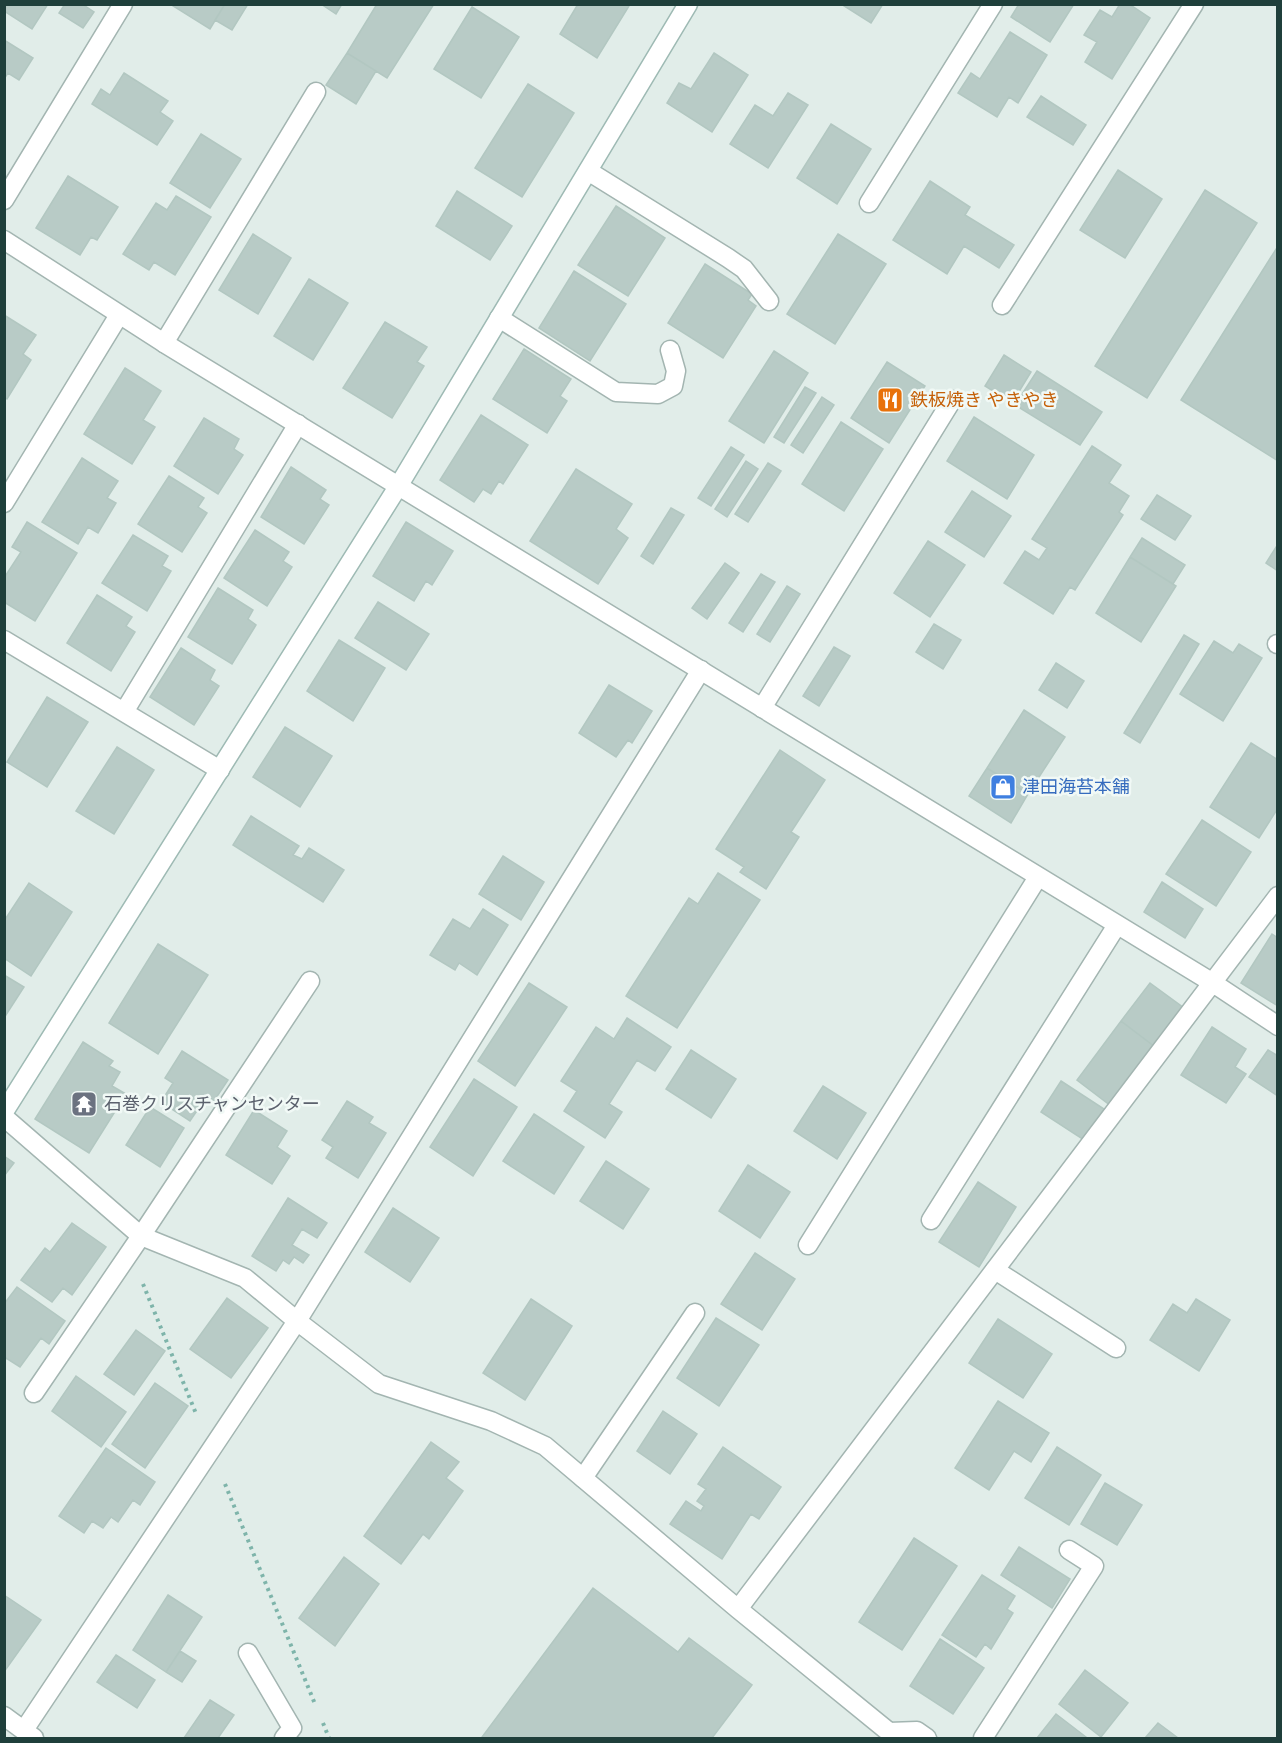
<svg xmlns="http://www.w3.org/2000/svg" width="1282" height="1743" viewBox="0 0 1282 1743" font-family="Raleway,'Noto Sans JP',sans-serif">
  <rect width="100%" height="100%" fill="#e1ede9"/>
  <path fill="#b8cbc6" stroke="#b2c7c1" stroke-width="1.5" d="M7 4H48L32 29 4 11Z
    M65 4H82L94 12 83 28 59 13Z
    M170 4H225L210 29Z
    M225 4H248L232 30 215 20Z
    M321 4H342L336 14Z
    M377 4H434L387 78 347 53Z
    M578 4H626L629 6 597 58 560 34Z
    M841 4H883L871 23Z
    M1019 4H1074L1050 42 1011 17Z
    M1120 4H1129L1150 18 1112 79 1085 62 1097 42 1084 35 1100 10 1112 17Z
    M472 7 519 37 481 98 434 69Z
    M1010 32 1047 55 1018 103 1009 97 997 117 958 93 971 73 980 79Z
    M4 40 33 58 19 80 8 73 4 79Z
    M347 53 376 71 356 104 326 85Z
    M714 53 748 75 712 132 667 103 679 83 691 89Z
    M124 73 168 101 160 112 173 121 157 145 92 104 101 89 110 95Z
    M528 84 574 113 522 197 475 168Z
    M788 93 808 105 768 168 730 144 755 105 773 116Z
    M1041 96 1086 125 1073 145 1027 117Z
    M831 124 871 149 837 204 797 178Z
    M201 134 241 159 210 208 170 183Z
    M1118 170 1162 199 1125 258 1080 230Z
    M68 176 118 207 97 240 91 237 80 255 36 228Z
    M930 181 970 207 965 215 1014 245 999 268 964 246 947 274 893 240Z
    M1205 190 1257 223 1147 398 1095 366Z
    M457 191 512 226 490 260 436 226Z
    M176 196 211 217 175 275 154 262 149 270 123 254 156 203 167 210Z
    M616 206 665 238 628 296 578 265Z
    M253 234 291 258 258 314 219 290Z
    M838 234 886 264 835 344 787 314Z
    M1278 246V461L1181 400Z
    M705 264 752 294 748 300 756 306 723 358 668 323Z
    M574 271 626 304 590 361 539 328Z
    M309 279 348 303 313 360 274 336Z
    M4 315 36 335 23 354 31 360 7 399 4 397Z
    M385 322 427 347 417 362 424 366 392 418 343 388Z
    M524 349 571 379 560 396 567 401 547 433 493 399Z
    M774 351 808 373 764 443 729 421Z
    M1004 355 1031 372 1012 403 985 386Z
    M887 362 925 386 889 443 851 418Z
    M125 368 161 391 143 420 155 427 132 464 84 434Z
    M1037 371 1102 412 1080 445 1015 405Z
    M805 387 816 393 784 443 774 437Z
    M822 397 834 405 803 453 791 445Z
    M481 415 528 445 503 484 499 481 491 494 483 489 474 502 440 480Z
    M974 417 1034 455 1007 499 947 461Z
    M204 418 239 439 234 449 243 455 218 494 174 466Z
    M841 422 883 449 844 511 802 484Z
    M1092 446 1121 465 1109 483 1129 496 1119 512 1123 515 1075 590 1070 587 1053 614 1004 583 1025 551 1039 560 1047 548 1032 539Z
    M731 447 744 455 711 506 698 498Z
    M82 458 118 481 107 498 116 503 98 533 88 527 78 544 42 522Z
    M746 461 758 469 727 517 715 509Z
    M768 463 781 471 748 522 735 514Z
    M291 467 326 490 320 499 329 505 304 544 261 517Z
    M576 469 632 504 616 529 628 538 598 584 530 541Z
    M169 476 204 498 198 507 207 513 182 552 138 524Z
    M972 491 1011 516 984 557 945 532Z
    M1157 495 1191 516 1175 540 1141 519Z
    M671 508 684 515 653 564 641 556Z
    M27 522 77 553 35 621 4 602V578L21 552 12 547Z
    M406 522 453 551 432 585 426 581 414 601 373 576Z
    M255 530 289 552 283 561 292 567 267 606 224 578Z
    M133 535 168 556 162 566 171 571 147 611 102 583Z
    M1142 538 1185 565 1173 584 1130 557Z
    M928 541 965 565 930 617 894 593Z
    M1278 544V571L1266 563Z
    M1130 557 1176 586 1141 642 1096 613Z
    M725 563 739 573 707 619 692 608Z
    M761 574 775 582 743 632 729 623Z
    M787 586 800 594 770 642 757 634Z
    M218 588 253 610 248 619 256 625 232 664 188 637Z
    M97 595 132 617 126 626 135 632 111 671 67 643Z
    M378 602 429 634 406 670 355 638Z
    M934 624 961 640 943 669 916 652Z
    M1184 635 1199 644 1140 743 1124 733Z
    M339 640 385 668 353 721 307 691Z
    M1214 641 1233 653 1239 644 1262 658 1223 721 1180 694Z
    M834 647 850 656 819 706 803 696Z
    M181 648 215 670 210 680 219 686 194 725 150 697Z
    M1056 663 1084 681 1067 708 1039 690Z
    M609 685 652 711 632 743 628 740 616 757 579 733Z
    M47 697 88 722 47 787 7 762Z
    M1024 710 1065 737 1028 794 987 768Z
    M285 727 332 756 300 807 253 777Z
    M1251 743 1278 760V808L1259 838 1210 807Z
    M117 747 154 770 114 834 76 811Z
    M780 750 825 780 791 832 799 837 766 889 740 872 744 867 716 849Z
    M987 768 1028 794 1011 823 969 796Z
    M251 816 299 846 293 855 302 859 309 848 344 870 323 902 233 845Z
    M1202 820 1251 852 1216 906 1166 874Z
    M503 856 544 882 521 920 479 894Z
    M718 873 760 900 677 1028 626 996 689 898 698 904Z
    M1162 882 1203 909 1185 938 1144 912Z
    M29 883 72 912 31 976 4 958V921Z
    M483 909 508 925 477 975 459 963 455 970 430 955 453 919 470 929Z
    M1272 934 1278 938V1006L1241 983Z
    M158 944 208 975 158 1054 109 1023Z
    M4 975 24 987 4 1018Z
    M529 983 567 1007 515 1086 478 1061Z
    M1150 983 1184 1008 1155 1047 1121 1021Z
    M627 1018 671 1047 655 1071 637 1060 609 1104 622 1112 605 1138 564 1111 577 1091 561 1081 596 1027 614 1039Z
    M1121 1021 1155 1047 1111 1106 1077 1080Z
    M1212 1027 1246 1049 1235 1067 1246 1074 1226 1103 1181 1075Z
    M83 1042 113 1061 109 1066 120 1072 112 1086 126 1094 89 1153 35 1119Z
    M691 1050 736 1079 711 1118 666 1089Z
    M1268 1050 1278 1056V1096L1249 1077Z
    M182 1051 228 1080 214 1101 207 1096 190 1121 161 1102 173 1083 165 1078Z
    M474 1079 517 1107 473 1176 430 1147Z
    M1061 1081 1104 1109 1084 1140 1041 1112Z
    M823 1086 866 1113 837 1159 794 1131Z
    M347 1101 373 1117 369 1123 386 1133 358 1178 326 1158 333 1147 322 1140Z
    M150 1107 184 1128 160 1167 126 1145Z
    M254 1110 287 1131 277 1147 290 1156 272 1184 226 1155Z
    M534 1114 584 1147 554 1194 503 1161Z
    M4 1156 14 1163 4 1176Z
    M606 1161 649 1189 623 1229 580 1201Z
    M748 1165 790 1192 760 1238 719 1211Z
    M978 1182 1016 1207 979 1267 939 1242Z
    M288 1198 327 1223 317 1238 302 1229 292 1245 309 1255 303 1263 294 1257 289 1264 283 1260 276 1271 252 1256Z
    M393 1208 439 1238 410 1282 365 1252Z
    M72 1223 106 1247 72 1295 63 1288 52 1302 21 1280 45 1248 50 1252Z
    M755 1253 795 1279 762 1330 721 1304Z
    M17 1287 65 1321 49 1344 41 1338 20 1367 6 1358 4 1360V1304Z
    M227 1298 268 1328 231 1378 190 1349Z
    M531 1299 572 1326 525 1400 483 1373Z
    M1196 1299 1230 1320 1199 1371 1150 1340 1173 1304 1187 1313Z
    M716 1318 759 1345 719 1406 677 1378Z
    M998 1319 1052 1354 1023 1398 969 1363Z
    M136 1330 165 1351 134 1395 104 1374Z
    M76 1376 126 1412 101 1447 52 1411Z
    M155 1383 188 1406 145 1468 112 1444Z
    M998 1401 1049 1433 1031 1462 1014 1451 989 1490 955 1468Z
    M663 1411 697 1434 670 1474 637 1451Z
    M431 1442 459 1462 446 1478 463 1491 429 1539 423 1534 401 1564 364 1536Z
    M723 1447 781 1487 759 1519 751 1514 722 1559 670 1524 686 1501 701 1511 704 1506 697 1501 706 1489 698 1484Z
    M1057 1447 1101 1475 1069 1525 1025 1498Z
    M106 1448 155 1482 140 1505 133 1500 118 1522 111 1517 103 1528 92 1521 84 1533 59 1516Z
    M1105 1483 1142 1505 1117 1545 1081 1524Z
    M914 1538 957 1566 902 1650 859 1622Z
    M1019 1547 1070 1579 1052 1608 1001 1575Z
    M344 1557 379 1584 335 1646 299 1618Z
    M982 1575 1015 1596 1007 1609 1013 1613 991 1649 985 1644 976 1657 942 1635Z
    M593 1588 678 1652 689 1638 752 1685 712 1738H485L482 1737Z
    M4 1595 41 1620 4 1672Z
    M168 1595 202 1617 166 1672 133 1650Z
    M940 1639 984 1668 953 1714 910 1686Z
    M180 1651 196 1661 182 1682 166 1672Z
    M116 1655 155 1680 137 1708 97 1682Z
    M1085 1670 1128 1703 1101 1737 1059 1704Z
    M210 1700 234 1715 218 1738H184Z
    M1056 1714 1086 1737 1084 1738H1037Z
    M1158 1723 1178 1738H1145Z"/>
  <g fill="none" stroke-linecap="round" stroke-linejoin="round">
    <defs>
      <path id="lane" d="M588 171 728 258 744 269 769 301
        M4 200 123 4
        M869 203 993 4
        M1002 305 1194 4
        M499 318 616 392 658 394 673 386 676 371 670 350
        M164 343 316 92
        M4 503 119 315
        M4 640 220 770
        M1277 644H1278
        M762 708 952 400
        M124 712 298 424
        M931 1220 1117 925
        M808 1245 1038 877
        M995 1270 1116 1348
        M297 1321 701 670
        M34 1393 141 1236 310 981
        M583 1478 695 1313
        M248 1653 292 1728 284 1738
        M983 1738 1094 1566 1069 1550"/>
      <path id="street" d="M4 240 164 343 1213 983 1278 1026
        M4 1117 141 1236 245 1278 297 1321 379 1384 491 1421 545 1446 738 1609 889 1732 917 1731 927 1738
        M738 1609 1278 896
        M4 1716 34 1738
        M24 1730 297 1321"/>
      <path id="secondary" d="M4 1112 399 485 688 4"/>
    </defs>
    <use href="#lane" stroke="#a3b5b1" stroke-width="21"/>
    <use href="#street" stroke="#a3b5b1" stroke-width="21"/>
    <use href="#secondary" stroke="#9ebab4" stroke-width="21"/>
    <path stroke="#7eb4aa" stroke-width="4" stroke-dasharray="3 4.5" stroke-linecap="butt" d="M143 1284 197 1416
      M225 1484 315 1704
      M323 1723 329 1738"/>
    <use href="#lane" stroke="#fff" stroke-width="18"/>
    <use href="#street" stroke="#fff" stroke-width="18"/>
    <use href="#secondary" stroke="#fff" stroke-width="18"/>
  </g>
  <defs>
    <symbol id="restaurant-square" viewBox="-11 -11 22 22"><rect x="-9" y="-9" width="18" height="18" rx="4" fill="#e8710a" stroke="#f1f9f6"/><path d="M-5-6h1v4h1v-4h1v4h1v-4h1v5L-1.5 .5V6h-2V.5L-5-1ZM5-6V6H3V1.5H1.5Q1.5-4 5-6Z" fill="#fff"/></symbol>
    <symbol id="shop-square" viewBox="-11 -11 22 22"><rect x="-9" y="-9" width="18" height="18" rx="4" fill="#3f7fe0" stroke="#f1f9f6"/><path d="M-5-2.5h2.3a2.7 3.5 0 0 1 5.4 0H5L5.5 6h-11ZM-1.5-2.5h3a1.5 2.3 0 0 0-3 0Z" fill="#fff"/></symbol>
    <symbol id="temple-square" viewBox="-11 -11 22 22"><rect x="-9" y="-9" width="18" height="18" rx="4" fill="#6b7280" stroke="#f1f9f6"/><path d="M0-6L5-2H3V0L6.5 2.5H4V6H1.5V3h-3V6H-4V2.5H-6.5L-3 0V-2H-5Z" fill="#fff"/></symbol>
  </defs>
  <g fill-rule="evenodd">
    <use href="#restaurant-square" x="875" y="385" width="30" height="30"/>
    <use href="#shop-square" x="988" y="772" width="30" height="30"/>
    <use href="#temple-square" x="69" y="1089" width="30" height="30"/>
  </g>
  <g text-anchor="middle" stroke-width="5" stroke-linejoin="round" paint-order="stroke">
    <g font-size="18" fill="#c56008" stroke="#f1f9f6" text-anchor="start">
      <text x="910" y="406">鉄板焼き やきやき</text>
    </g>
    <g font-size="18" fill="#366cbe" stroke="#f1f9f6" text-anchor="start">
      <text x="1022" y="793">津田海苔本舗</text>
    </g>
    <g font-size="18" fill="#5b616d" stroke="#f1f9f6" text-anchor="start">
      <text x="104" y="1110">石巻クリスチャンセンター</text>
    </g>
  </g>
  <rect width="1282" height="1743" fill="none" stroke="#1f3f3b" stroke-width="12"/>
</svg>
